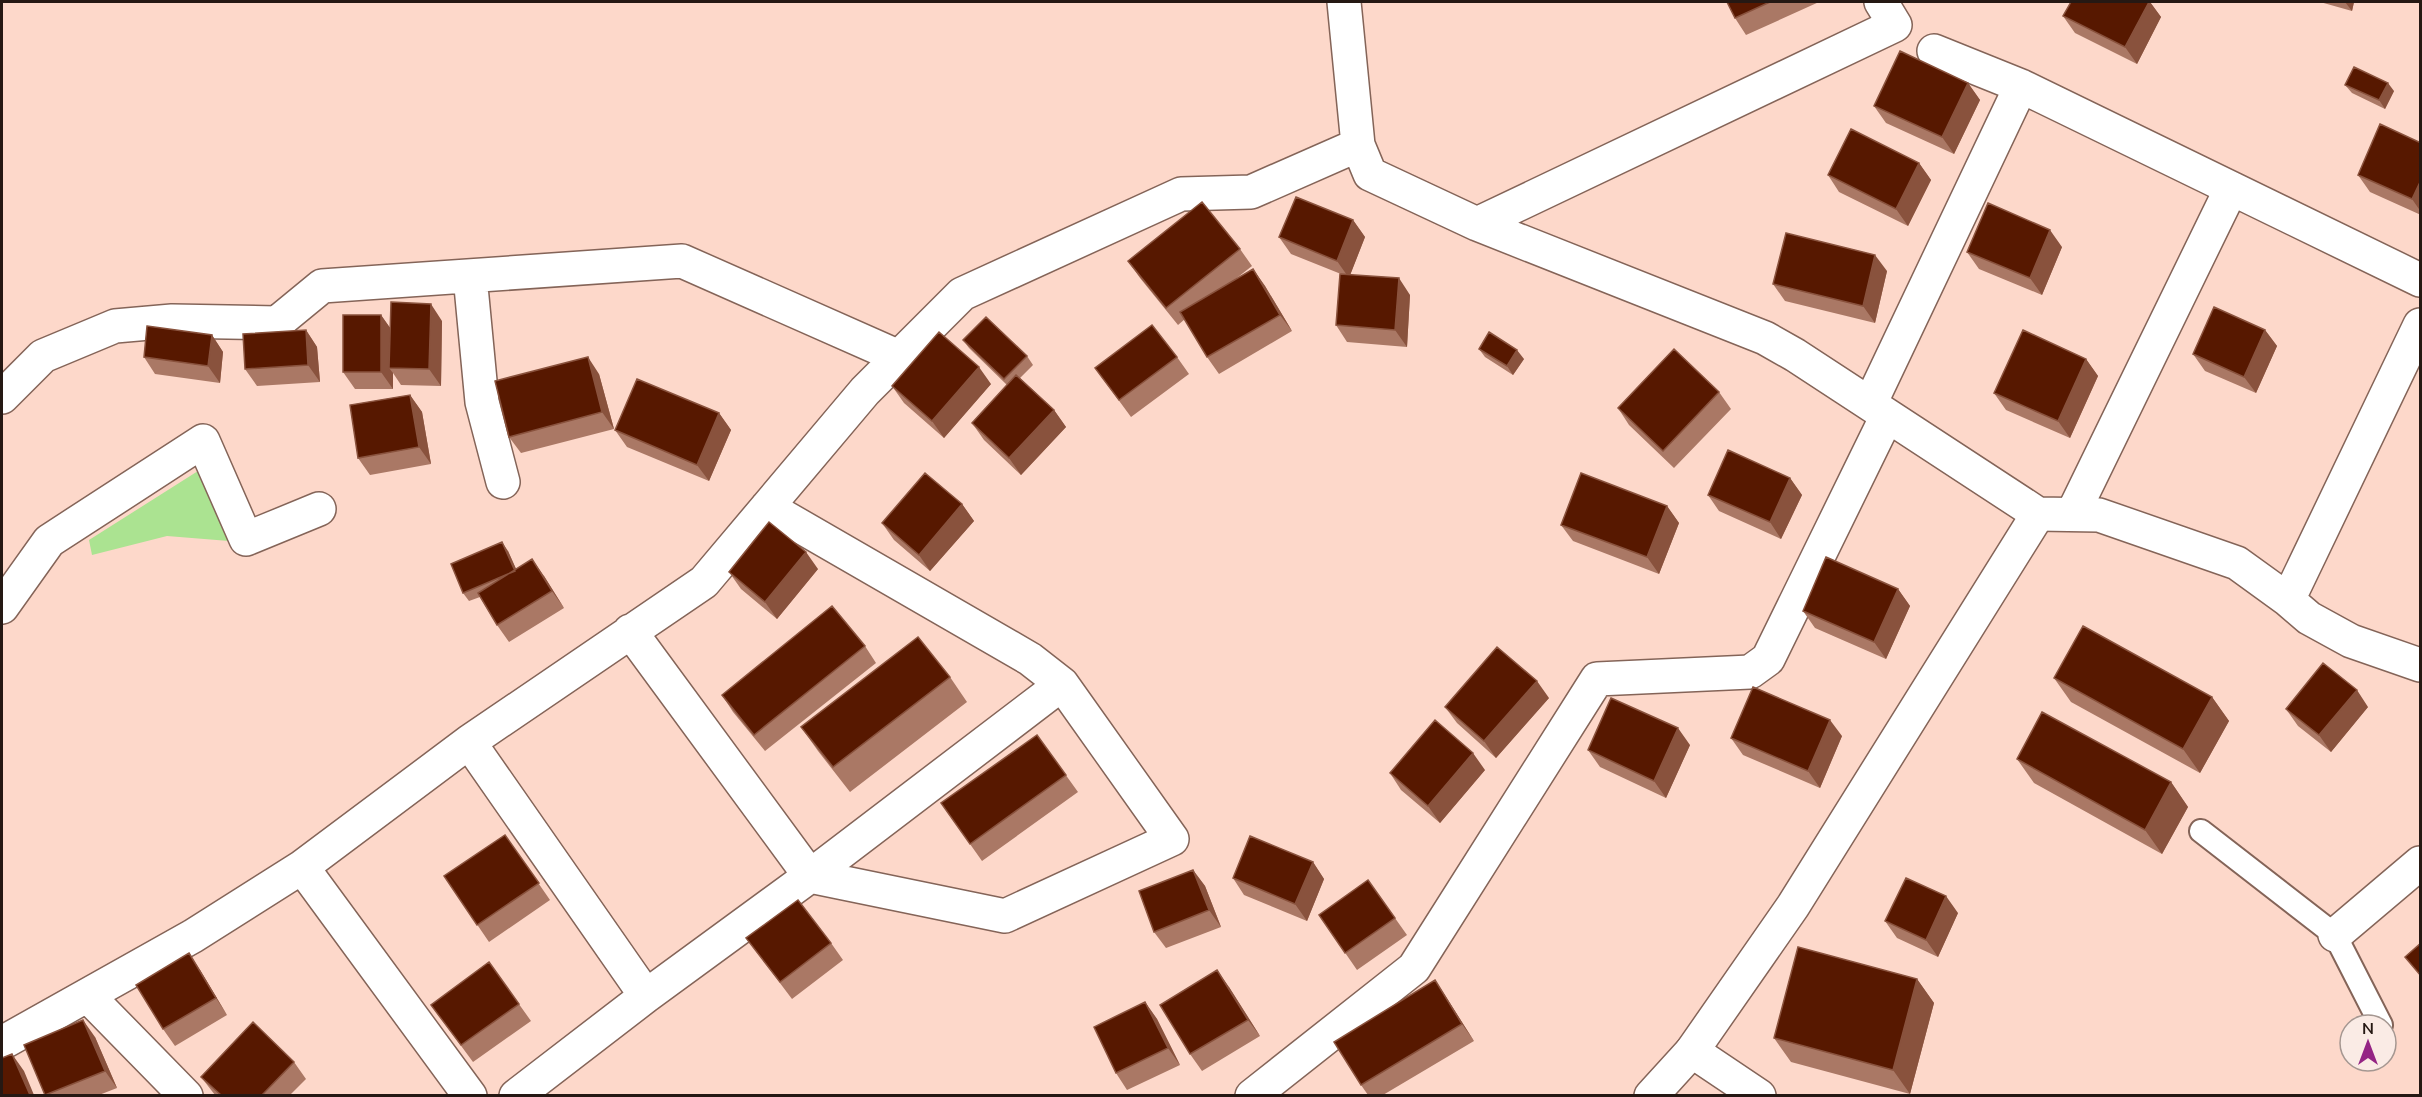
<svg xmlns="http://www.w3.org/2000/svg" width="2422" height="1097" viewBox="0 0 2422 1097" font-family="'Nunito Sans',sans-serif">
  <rect width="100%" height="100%" fill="#fdd8ca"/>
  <path fill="#abe391" d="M198 471 229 541 167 536 92 555 89 540Z"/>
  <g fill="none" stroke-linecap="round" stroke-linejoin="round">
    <defs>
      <path id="lane" d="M2201 831 2335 935 2381 1025"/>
      <path id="street" d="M1344 2 1358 145 1370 174 1477 224 1765 338 1795 355 2038 514 2099 515 2237 563 2288 600 2309 618 2351 641 2420 665
        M1934 51 2021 86 2420 280
        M1477 224 1895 25 1881 2
        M470 276 482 402 503 482
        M2 397 43 356 115 326 172 321 277 323 322 286 682 261 899 357
        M1870 404 2021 86
        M2073 513 2231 189
        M2288 600 2420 325
        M2 607 49 541 203 441 246 539 319 509
        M630 631 810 876 1005 916 1172 839 1062 684 1030 659 767 507
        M469 742 646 996
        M302 867 470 1096
        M2335 935 2420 863
        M88 996 186 1096
        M2 1043 193 936 302 867 469 742 704 582 865 391 962 294 1181 194 1251 192 1358 145
        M1692 1051 1759 1096
        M516 1096 646 996 810 876 1062 684
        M1252 1096 1414 968 1597 679 1750 672 1768 659 1887 416"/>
      <path id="secondary" d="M1651 1096 1692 1051 1793 906 2038 514"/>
    </defs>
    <use href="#lane" stroke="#846458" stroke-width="26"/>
    <use href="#street" stroke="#846458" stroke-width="36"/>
    <use href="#secondary" stroke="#846458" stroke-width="36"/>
    <use href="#lane" stroke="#fff" stroke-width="22"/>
    <use href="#street" stroke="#fff" stroke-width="33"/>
    <use href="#secondary" stroke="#fff" stroke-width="33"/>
  </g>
  <path fill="#aa7865" d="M1727 2H1819L1746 35 1735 18Z
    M2071 2H2150L2161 17 2137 64 2075 33 2063 16Z
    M2320 2H2354L2352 11Z
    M1968 83 1980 100 1954 154 1886 123 1874 106Z
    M2345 85 2394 91 2385 109 2352 93Z
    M2421 143V215L2370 192 2358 175Z
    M1919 163 1931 180 1908 226 1839 192 1828 175Z
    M1353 220 1365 237 1350 275 1410 295 1407 347 1347 342 1336 325 1341 274 1291 254 1279 237Z
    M2062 247 2042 295 1979 269 1967 252Z
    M1240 249 1252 266 1233 281 1253 269 1265 286 1292 331 1219 374 1207 357 1185 319 1178 325 1140 278 1128 261Z
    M1887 271 1875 323 1785 301 1773 284Z
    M381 315 390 328 442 321 441 386 401 385 393 373V389H355L343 372Z
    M306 330 317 347 320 382 257 386 245 369Z
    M2265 330 2277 346 2256 393 2205 371 2193 354Z
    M212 335 223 352 220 383 155 374 144 357Z
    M963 340 1027 356 1033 365 1020 378 1054 410 1066 427 1021 475 984 440 972 423 1007 385 969 348Z
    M1479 349 1524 359 1513 375 1485 357Z
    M1177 357 1189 374 1131 417 1095 368Z
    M2086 359 2098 376 2070 438 2006 410 1994 393Z
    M599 374 614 429 521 453 509 437Z
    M991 384 944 438 904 403 892 386Z
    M1719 392 1731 409 1674 468 1629 425 1618 408Z
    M410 395 422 412 431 464 370 475 358 458Z
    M719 413 731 430 709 481 627 447 615 430Z
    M1790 478 1802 495 1781 539 1719 511 1708 495Z
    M962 504 974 521 930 571 894 540 882 523Z
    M1667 506 1679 523 1659 574 1573 541 1561 525Z
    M508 551 516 569 544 576 564 608 509 642 497 625 480 597 469 601 463 593Z
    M818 569 777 619 741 589 729 572Z
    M1898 589 1910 606 1886 659 1815 628 1803 611Z
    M865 646 876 663 765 751 733 712 722 695Z
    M950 677 967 702 850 792 818 751 801 727Z
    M2054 678 2212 697 2229 721 2200 773 2071 702Z
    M1549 698 1496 758 1457 723 1445 707Z
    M2368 707 2331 752 2298 726 2286 709Z
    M1037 735 1078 792 982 861 941 803Z
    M1842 736 1820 788 1743 755 1731 738Z
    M1690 745 1666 798 1600 767 1588 750Z
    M2017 759 2171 782 2188 807 2162 854 2034 783Z
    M1485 770 1440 823 1401 790 1390 773Z
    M505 835 550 900 489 942 444 876Z
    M1313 862 1324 879 1307 921 1244 895 1233 878Z
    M1193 870 1205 886 1221 927 1166 948 1154 932Z
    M1368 880 1407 935 1357 970 1319 915Z
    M1958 913 1938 957 1897 938 1885 921Z
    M746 938 831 943 843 960 792 999Z
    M489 962 531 1021 473 1062 431 1005Z
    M200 970 227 1015 175 1046 163 1029Z
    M1917 979 1934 1003 1910 1094 1791 1062 1774 1038Z
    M1435 980 1446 997 1474 1041 1383 1095H1368L1361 1085Z
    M1229 987 1260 1036 1202 1071 1190 1054Z
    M1145 1002 1157 1019 1180 1065 1127 1090 1116 1073Z
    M95 1037 117 1088 99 1095H45Z
    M294 1062 306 1079 290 1095H215L201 1077Z"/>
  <path fill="#89523d" d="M2149 2H2150L2161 17 2137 64 2125 47Z
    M2345 2H2354L2352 11Z
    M1968 83 1980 100 1954 154 1942 137Z
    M2388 83 2394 91 2385 109 2379 100Z
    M1919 163 1931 180 1908 226 1896 209Z
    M2421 180V212L2412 199Z
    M1353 220 1365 237 1349 278 1337 261Z
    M2050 230 2062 247 2042 295 2030 278Z
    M1875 255 1887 271 1875 323 1863 306Z
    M1253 269 1265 286 1292 331 1280 315Z
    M1399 278 1410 295 1407 347 1395 330Z
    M431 304 442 321 441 386 429 369Z
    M381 315 393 332 389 368 393 373V389L381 372Z
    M306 330 317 347 320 382 308 365Z
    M2265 330 2277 346 2256 393 2244 377Z
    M212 335 223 352 220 383 208 366Z
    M1517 350 1524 359 1513 375 1507 366Z
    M588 357 599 374 614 429 602 412Z
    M2086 359 2098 376 2070 438 2058 421Z
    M979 367 991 384 944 438 932 421Z
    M410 395 422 412 431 464 419 447Z
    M1054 410 1066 427 1021 475 1009 458Z
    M719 413 731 430 709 481 697 465Z
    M1790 478 1802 495 1781 539 1770 522Z
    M962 504 974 521 930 571 919 555Z
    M1667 506 1679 523 1659 574 1647 557Z
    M502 542 508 551 521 580 515 571Z
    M806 552 818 569 777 619 765 602Z
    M532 559 544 576 564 608 552 591Z
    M1898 589 1910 606 1886 659 1874 642Z
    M1537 681 1549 698 1496 758 1484 741Z
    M2357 690 2368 707 2331 752 2319 735Z
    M2212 697 2229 721 2200 773 2183 749Z
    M1830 720 1842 736 1820 788 1808 771Z
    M1678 728 1690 745 1666 798 1654 781Z
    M1473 753 1485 770 1440 823 1428 806Z
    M2171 782 2188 807 2162 854 2145 830Z
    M1313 862 1324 879 1307 921 1295 904Z
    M1193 870 1205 886 1221 927 1209 910Z
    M1946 896 1958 913 1938 957 1926 940Z
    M189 953 200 970 227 1015 216 998Z
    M1217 970 1229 987 1260 1036 1248 1020Z
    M1917 979 1934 1003 1910 1094 1893 1070Z
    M1435 980 1446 997 1474 1041 1462 1024Z
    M1145 1002 1157 1019 1180 1065 1168 1048Z
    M83 1020 95 1037 117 1088 105 1071Z
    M12 1054 24 1071 34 1095H30Z"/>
  <path fill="#571800" stroke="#89523d" stroke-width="1.5" d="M1727 2H1770L1735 18Z
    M2071 2H2149L2125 47 2063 16Z
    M1900 51 1968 83 1942 137 1874 106Z
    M2354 67 2388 83 2379 100 2345 85Z
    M2380 124 2421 143V180L2412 199 2358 175Z
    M1851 129 1919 163 1896 209 1828 175Z
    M1296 197 1353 220 1337 261 1279 237Z
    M1202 202 1240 249 1166 308 1128 261Z
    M1988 203 2050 230 2030 278 1967 252Z
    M1786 233 1875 255 1863 306 1773 284Z
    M1253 269 1280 315 1207 357 1180 312Z
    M1340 274 1399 278 1395 330 1336 325Z
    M391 302 431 304 429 369 389 368Z
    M2214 307 2265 330 2244 377 2193 354Z
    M343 315H381V372H343Z
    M986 317 1027 356 1004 379 963 340Z
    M1152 325 1177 357 1119 400 1095 368Z
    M147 326 212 335 208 366 144 357Z
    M306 330 308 365 245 369 243 334Z
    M2023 330 2086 359 2058 421 1994 393Z
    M939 332 979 367 932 421 892 386Z
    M1489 332 1517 350 1507 366 1479 349Z
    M1674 349 1719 392 1663 451 1618 408Z
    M588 357 602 412 509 437 495 381Z
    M1016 375 1054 410 1009 458 972 423Z
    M637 379 719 413 697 465 615 430Z
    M410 395 419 447 358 458 350 405Z
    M1728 450 1790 478 1770 522 1708 495Z
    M925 473 962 504 919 555 882 523Z
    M1581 473 1667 506 1647 557 1561 525Z
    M769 522 806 552 765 602 729 572Z
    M502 542 515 571 463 593 451 564Z
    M1826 557 1898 589 1874 642 1803 611Z
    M532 559 552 591 497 625 478 593Z
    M832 606 865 646 754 735 722 695Z
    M2083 626 2212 697 2183 749 2054 678Z
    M918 637 950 677 833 767 801 727Z
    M1497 647 1537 681 1484 741 1445 707Z
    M2323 663 2357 690 2319 735 2286 709Z
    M1753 687 1830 720 1808 771 1731 738Z
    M1611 698 1678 728 1654 781 1588 750Z
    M2042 712 2171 782 2145 830 2017 759Z
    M1435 720 1473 753 1428 806 1390 773Z
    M1037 735 1066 775 970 844 941 803Z
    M505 835 539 883 477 925 444 876Z
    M1250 836 1313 862 1295 904 1233 878Z
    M1193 870 1209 910 1154 932 1139 891Z
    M1906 878 1946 896 1926 940 1885 921Z
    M1368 880 1395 918 1345 953 1319 915Z
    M798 900 831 943 780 982 746 938Z
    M2421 943V976L2405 957Z
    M1798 947 1917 979 1893 1070 1774 1038Z
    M189 953 216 998 163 1029 136 985Z
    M489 962 519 1004 461 1045 431 1005Z
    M1217 970 1248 1020 1190 1054 1160 1005Z
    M1435 980 1462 1024 1361 1085 1334 1042Z
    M1145 1002 1168 1048 1116 1073 1094 1027Z
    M83 1020 105 1071 45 1095 24 1045Z
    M253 1022 294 1062 262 1095H221L201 1077Z
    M12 1054 30 1095H2V1058Z"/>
  <rect width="2422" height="1097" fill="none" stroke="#251813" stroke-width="6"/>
  <g transform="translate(2368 1043)"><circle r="28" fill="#faebe5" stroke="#a59791" stroke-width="1.5"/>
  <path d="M0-4.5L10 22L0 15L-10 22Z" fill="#942484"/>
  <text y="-9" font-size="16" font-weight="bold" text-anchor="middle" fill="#251813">N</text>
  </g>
</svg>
